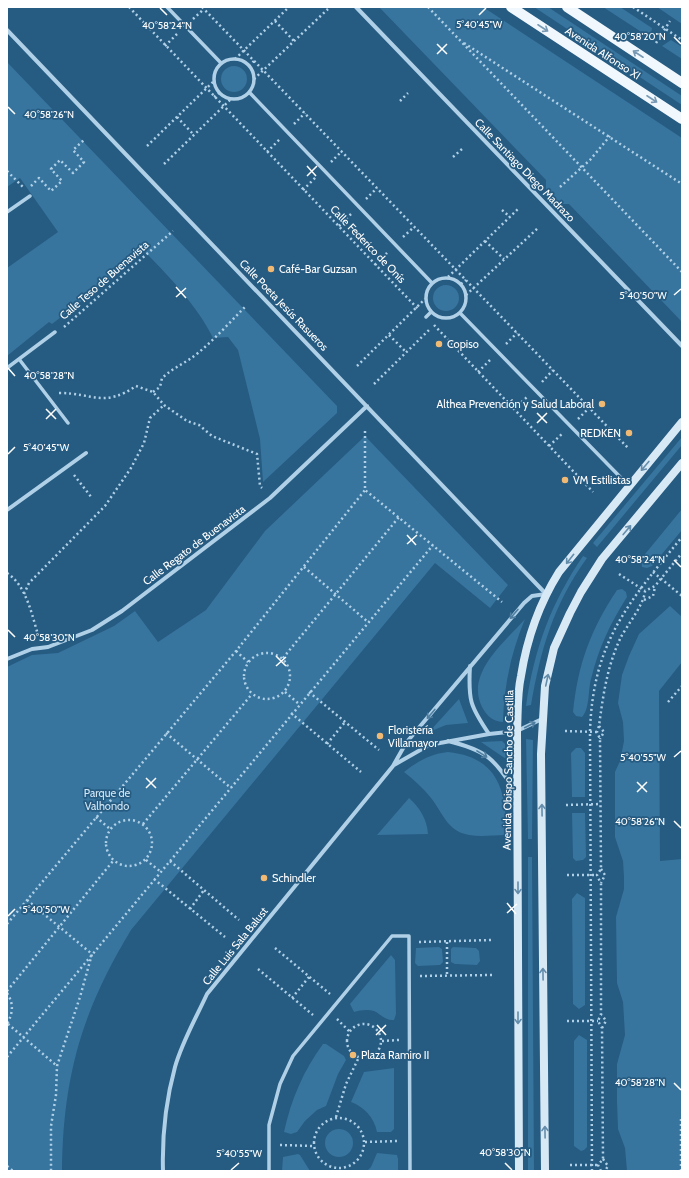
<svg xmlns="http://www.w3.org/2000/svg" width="689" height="1178" viewBox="0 0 689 1178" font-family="Cabin,sans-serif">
  <rect width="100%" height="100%" fill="#265b82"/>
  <path fill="#37749e" d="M379 7H483L682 138V322L569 204H560L546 189V180Z
    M534 7H548L682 96V105Z
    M603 7H620L652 28 651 34 646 35Z
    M657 7H682V24Z
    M671 40 682 47V59L662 46Z
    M7 62 337 406V413L263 482 260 439 238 350 228 337 213 338C198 307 169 276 145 252L52 324 49 322 7 356V268L58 232 20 178 7 187Z
    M221 79a13 13 0 1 1 26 0a13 13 0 1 1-26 0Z
    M433 298a13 13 0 1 1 26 0a13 13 0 1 1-26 0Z
    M365 436 508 585 490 608 435 563 131 930C82 1011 63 1076 62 1171H7V667L32 655 58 653 114 626 135 611 158 642 206 610 265 531Z
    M682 437V445L597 547 593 543Z
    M682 509V530L652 566 647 568 642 567 641 559Z
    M583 556 587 558C553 605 541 649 531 705L526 706C534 649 551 603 583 556Z
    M622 589 626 592 627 597C610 624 599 647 591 679 588 690 590 709 582 717L576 716 573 712C578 664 590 631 617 590Z
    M670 606 682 617V662L659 691 660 861 682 859V1171H627L625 1148 618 1129 617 1102V1064L625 1035 623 1002 617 983 616 917 624 889V877L623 861 615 837V772L620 761 624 741 623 722 618 703 622 675 629 656 639 634Z
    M525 619C511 653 504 685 503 722 492 721 487 716 482 707 465 673 505 642 525 619Z
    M459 699 468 723 446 725 429 732Z
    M526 739 533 740 532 839H528Z
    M502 741 505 744 506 759 481 742Z
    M576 748H581L585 753V797H572L571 753Z
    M448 752C498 757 507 791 506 835 494 835 481 837 469 835 447 831 443 813 431 798 423 788 414 780 404 772 418 761 430 754 448 752Z
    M409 798C420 808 427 819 428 834L377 835Z
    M572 813H585L586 857 583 860 576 861 573 858Z
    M528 857H532L534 1171H528Z
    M577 893 585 898V1005L579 1009 573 1004 572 899Z
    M439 947 442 949 443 962 440 965 418 966 415 963 416 948Z
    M453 947 476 948 479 951 480 961 477 965 455 964 451 962V949Z
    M391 955 395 960 396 1014 394 1020C385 1021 381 1014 374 1011 368 1009 360 1010 354 1012L350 1004Z
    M579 1035 587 1040V1147L584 1150 581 1151 574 1146V1041Z
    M323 1044H326L344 1056 346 1060 338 1074 326 1106 317 1110 305 1121 297 1132 291 1134 284 1132C291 1100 303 1071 323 1044Z
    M394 1068V1129L391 1132H377C374 1117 364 1107 351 1102L364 1072Z
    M325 1143a14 14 0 1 1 28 0a14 14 0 1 1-28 0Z
    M377 1153 397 1155 398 1159V1171H367L371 1167Z
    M298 1154 300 1155 310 1171H282L283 1157Z"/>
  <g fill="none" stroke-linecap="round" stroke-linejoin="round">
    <path stroke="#afd0e7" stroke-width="2.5" stroke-dasharray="2 3" stroke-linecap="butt" d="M129 7 419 310
      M202 7 629 449
      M428 7 682 272
      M633 7 682 40
      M193 19 204 9
      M275 21 294 41
      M464 43 682 184
      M656 43 670 21
      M165 46 177 34
      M235 59 289 7
      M249 66 254 61
      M254 79 328 9
      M214 97 219 93
      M400 101 408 93
      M177 117 194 135
      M294 124 305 113
      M147 146 214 81
      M267 152 280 139
      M453 157 462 149
      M331 162 342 151
      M164 164 231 99
      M7 171 24 188
      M31 186 39 178 51 191 62 181 51 169 60 160 73 173 84 162 73 150 85 139
      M560 187 590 160 610 136
      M303 190 316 177
      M366 199 377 188
      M502 210 510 217
      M339 226 351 214
      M403 237 414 227
      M485 241 504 259
      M375 265 388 252
      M448 277 519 208
      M461 284 466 280
      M466 295 538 228
      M434 325 593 492
      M64 327 173 231
      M389 335 406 352
      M506 344 517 333
      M357 366 425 299
      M478 372 490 360
      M542 382 553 370
      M374 384 431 328
      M153 392 160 387 162 378C174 367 186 363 198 353 215 339 230 322 245 307
      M59 393C93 393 104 408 136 386L153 392 164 405 187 421 199 425 212 436 257 454 260 486 262 488
      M514 409 527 397
      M578 419 589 408
      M365 431V490L502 602
      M549 446 563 433
      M74 475 92 498
      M304 567 368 622
      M653 572 682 596
      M7 573C27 586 32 616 39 638
      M619 574 645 591
      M24 594 29 583 105 506 131 468 144 443 150 418 164 405
      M644 600 653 596 655 587
      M236 651 248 662
      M244 676a23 23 0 1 1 46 0a23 23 0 1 1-46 0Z
      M283 658 399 517
      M285 692 299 704
      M309 692 379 750
      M668 702 682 686
      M291 713 361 772
      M599 726 604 732 600 739
      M565 731 597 732
      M166 733 231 788
      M327 744 345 722
      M566 805 601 804
      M96 817 110 829
      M106 843a23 23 0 1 1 46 0a23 23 0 1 1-46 0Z
      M143 824 252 694
      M146 860 161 872
      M170 861 239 920
      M601 869 605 875 601 883
      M567 875H597
      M154 879 225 937
      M27 900 92 954 80 997 57 1066 56 1095 51 1126V1171
      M190 909 204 890
      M7 924 236 651 365 490
      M419 942 492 940
      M447 942V976
      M275 948 330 994
      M258 969 313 1015
      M420 976 492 975
      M7 991 113 861
      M7 993C14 1004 13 1013 7 1024
      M292 998 309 977
      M337 1019 349 1031
      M567 1021H598
      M347 1041a17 17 0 1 1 34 0a17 17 0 1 1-34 0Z
      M8 1024 57 1066
      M602 1028 606 1021 602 1015
      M382 1041 399 1040
      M7 1057 433 545
      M336 1117 346 1084 359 1057
      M314 1143a25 25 0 1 1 50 0a25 25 0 1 1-50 0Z
      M365 1142 399 1141
      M280 1145 314 1146
      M603 1159 608 1166 605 1171
      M570 1165H598
      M7 1166 13 1171
      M592 1171 590 731C593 642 628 603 682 537
      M601 1171 598 1165 603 1159 602 1028 598 1021 601 1014V884L597 875 601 869 600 739 597 732 599 726C603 696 607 667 620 639 627 625 644 605 645 591L655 586 682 553
      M681 1171V1118H682"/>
    <path stroke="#afd0e7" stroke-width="3.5" d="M167 7 221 63
      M214 79a20 20 0 1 1 40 0a20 20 0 1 1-40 0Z
      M250 93 432 283
      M7 212 30 196
      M426 298a20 20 0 1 1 40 0a20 20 0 1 1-40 0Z
      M460 313 628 485
      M426 317 431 312
      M19 359 68 423
      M7 368 55 332
      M269 1171V1125L280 1084 293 1056 392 936H409L410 1171"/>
    <path stroke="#afd0e7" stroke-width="4" d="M356 7 682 346
      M7 30 546 594
      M7 510 86 453
      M7 659 32 649 48 647 92 630 122 611 270 498 367 406
      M470 666C468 700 470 706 489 734
      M448 741C486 750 495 759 515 791
      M394 765 429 745 489 734 517 731 542 719
      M163 1171C162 1137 166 1100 175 1067 182 1042 196 1018 207 994L393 766 406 743 524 603 532 596 546 594"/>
    <path stroke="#d8e9f6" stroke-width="8" d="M519 1171 517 731C518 713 517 694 521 676 527 638 539 604 559 572L682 422
      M545 1171 541 754 545 686 554 648 570 613 581 592 602 559 682 463"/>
    <path stroke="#f0f7fd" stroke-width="10" d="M511 7 682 119
      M567 7 682 83"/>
  </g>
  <defs><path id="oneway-shaft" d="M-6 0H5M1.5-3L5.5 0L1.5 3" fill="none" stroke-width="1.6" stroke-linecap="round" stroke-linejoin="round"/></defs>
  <g stroke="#7799b3">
    <use href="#oneway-shaft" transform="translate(543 28) rotate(33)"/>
    <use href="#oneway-shaft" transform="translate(638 54) rotate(-147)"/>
    <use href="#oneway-shaft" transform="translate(652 99) rotate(33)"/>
  </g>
  <g stroke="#648dab">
    <use href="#oneway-shaft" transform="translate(645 466) rotate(130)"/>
    <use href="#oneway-shaft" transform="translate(627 530) rotate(-50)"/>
    <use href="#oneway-shaft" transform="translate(570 559) rotate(128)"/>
    <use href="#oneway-shaft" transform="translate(547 680) rotate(-78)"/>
    <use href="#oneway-shaft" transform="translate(542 810) rotate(-91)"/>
    <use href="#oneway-shaft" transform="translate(518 888) rotate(90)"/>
    <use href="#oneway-shaft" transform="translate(543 974) rotate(-91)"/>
    <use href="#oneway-shaft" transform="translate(518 1018) rotate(90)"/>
    <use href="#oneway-shaft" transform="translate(545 1132) rotate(-91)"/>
  </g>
  <g stroke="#4f7ea0">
    <use href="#oneway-shaft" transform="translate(514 614) rotate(131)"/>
    <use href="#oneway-shaft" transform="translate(431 714) rotate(130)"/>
    <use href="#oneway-shaft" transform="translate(530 725) rotate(-27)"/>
    <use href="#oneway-shaft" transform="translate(482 754) rotate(32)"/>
  </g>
  <path fill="none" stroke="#fff" stroke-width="1.5" d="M160 8 167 15M479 15 486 8M674 37 681 44M437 44 447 54M437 54 447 44M8 107 15 114M307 166 316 176M307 176 317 166M176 287 186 298M674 295 681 289M176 297 186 288M8 368 15 376M46 409 56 419M537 413 547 423M46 419 56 409M537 423 547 413M8 454 15 447M407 535 416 545M407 544 417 535M674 560 681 567M8 630 15 637M276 656 286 666M276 666 286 657M674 757 681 751M146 778 156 788M637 782 647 792M146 788 156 778M637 792 647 782M674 821 681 828M507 903 516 914M507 913 517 904M8 916 15 909M377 1025 386 1035M376 1035 386 1025M674 1083 681 1090M505 1163 512 1170M231 1170 239 1163"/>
  <g fill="#f0ba74" stroke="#265b82" stroke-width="1.5">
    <circle cx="271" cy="269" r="4"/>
    <circle cx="439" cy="344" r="4"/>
    <circle cx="602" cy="404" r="4"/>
    <circle cx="629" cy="433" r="4"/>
    <circle cx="565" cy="480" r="4"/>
    <circle cx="380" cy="736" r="4"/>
    <circle cx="264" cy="878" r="4"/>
    <circle cx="353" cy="1055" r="4"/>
  </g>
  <g text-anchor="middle" stroke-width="3.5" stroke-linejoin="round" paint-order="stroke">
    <g font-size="11" fill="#fff" stroke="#265b82">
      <text transform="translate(603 53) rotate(33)" y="4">Avenida Alfonso XI</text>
      <text transform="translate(525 170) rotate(46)" y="4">Calle Santiago Diego Madrazo</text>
      <text transform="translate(368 244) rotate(46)" y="4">Calle Federico de Onís</text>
      <text transform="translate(104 280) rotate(-41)" y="4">Calle Teso de Buenavista</text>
      <text transform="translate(284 305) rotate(46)" y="4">Calle Poeta Jesús Rasueros</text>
      <text transform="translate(194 545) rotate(-37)" y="4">Calle Regato de Buenavista</text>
      <text transform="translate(508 770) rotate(-89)" y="4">Avenida Obispo Sancho de Castilla</text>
      <text transform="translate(235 946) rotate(-51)" y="4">Calle Luis Sala Balust</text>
    </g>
    <g font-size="11" fill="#fff" stroke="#265b82" text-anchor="start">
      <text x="279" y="273">Café-Bar Guzsan</text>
      <text x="447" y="348">Copiso</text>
      <text x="594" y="408" text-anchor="end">Althea Prevención y Salud Laboral</text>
      <text x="621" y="437" text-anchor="end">REDKEN</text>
      <text x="573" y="484">VM Estilistas</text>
      <text x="388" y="734">Floristería<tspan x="388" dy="13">Villamayor</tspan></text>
      <text x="272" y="882">Schindler</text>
      <text x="361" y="1059">Plaza Ramiro II</text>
    </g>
    <g font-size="11" fill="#d2e7f5" stroke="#265b82">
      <text x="107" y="797">Parque de<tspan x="107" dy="13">Valhondo</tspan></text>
    </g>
  </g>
  <g font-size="10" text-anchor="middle" fill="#fff" stroke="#265b82" stroke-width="3.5" stroke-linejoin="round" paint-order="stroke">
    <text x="479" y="28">5°40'45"W</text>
    <text x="167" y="29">40°58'24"N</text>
    <text x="640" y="40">40°58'20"N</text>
    <text x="49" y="118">40°58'26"N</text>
    <text x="643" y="299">5°40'50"W</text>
    <text x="49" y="379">40°58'28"N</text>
    <text x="46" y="451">5°40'45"W</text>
    <text x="640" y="563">40°58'24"N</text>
    <text x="49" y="641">40°58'30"N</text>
    <text x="643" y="761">5°40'55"W</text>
    <text x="640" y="825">40°58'26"N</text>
    <text x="46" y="913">5°40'50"W</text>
    <text x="640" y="1086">40°58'28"N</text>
    <text x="505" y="1156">40°58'30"N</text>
    <text x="239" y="1157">5°40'55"W</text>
  </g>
  <rect width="689" height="1178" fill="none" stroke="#ffffff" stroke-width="16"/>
</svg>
